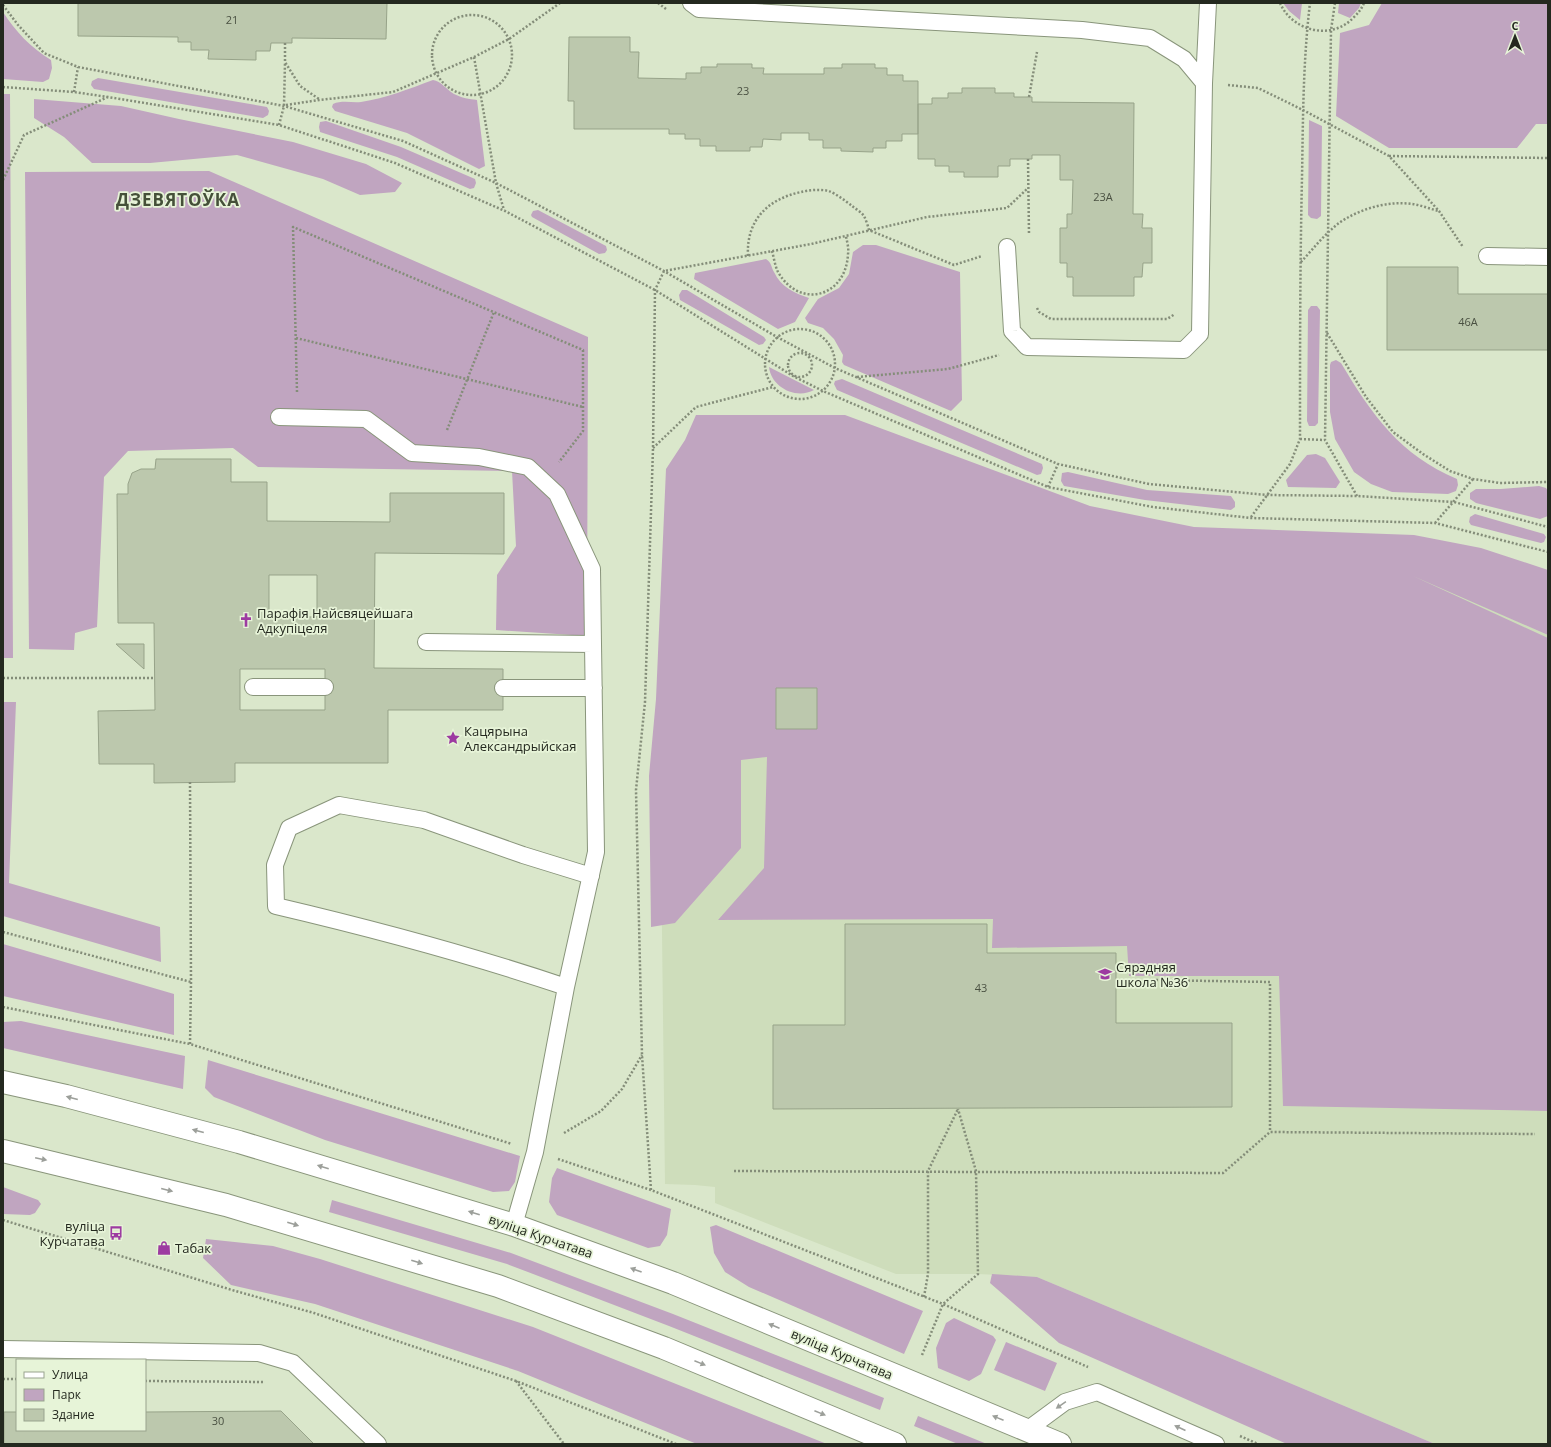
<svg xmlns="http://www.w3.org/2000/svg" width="1551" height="1447" viewBox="0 0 1551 1447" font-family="'Open Sans',sans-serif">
  <rect width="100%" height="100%" fill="#dae7cb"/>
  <path fill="#ceddbb" d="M696 415 1166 550 1366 554 1548 635V1444H1435L1037 1277 978 1274H896L715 1203V1187L695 1185 665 1184 660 765Z"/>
  <path fill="#c0a5c0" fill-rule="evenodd" d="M1283 3H1302L1300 20 1289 11Z
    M1339 3H1361L1359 8 1350 18 1338 13Z
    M1382 3H1548V124H1536L1517 148H1389L1336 116 1340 33 1369 25Z
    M3 12C15 31 31 48 51 60L52 68 49 79 43 82 3 79Z
    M98 78 267 107 269 111 268 115 263 118 94 89 91 85 92 81Z
    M433 80C441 81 447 90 454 94 462 98 469 99 477 100L485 166 479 169 407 133 335 111 332 107 333 104C342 100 352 103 361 102 386 98 409 89 433 80Z
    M3 94H10L13 658H3Z
    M34 99 121 106 179 119 293 142 366 164 402 183 395 192 360 195 323 179 237 155 150 163H92L64 137 34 118Z
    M1309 120 1322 126 1321 216 1317 219 1311 218 1308 215Z
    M326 121 401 147 475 179 476 183 474 188 470 189 397 157 320 132 319 127 320 122Z
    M209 171 588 337 587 636 496 630 497 575 516 546 512 471 258 467 233 448 128 451 104 477 97 627 75 633 74 650 29 649 25 172Z
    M538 210 606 246 607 250 605 253 599 254 532 217 531 215 533 211Z
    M863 245H876L960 272 962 400 951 411 844 365 842 362 843 355 834 339 823 328 808 323 805 318 818 299 839 288 849 274 853 252Z
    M766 259C772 263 771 267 774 272 781 287 794 293 809 298L795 322 778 329 694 279 695 273Z
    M682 290H687L764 337 766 340 763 344 759 345 680 300 679 295Z
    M1311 306H1317L1320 310 1318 423 1315 426H1309L1307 421 1308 310Z
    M1336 360 1341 363C1372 415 1400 455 1457 479L1458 485 1456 491 1448 494 1392 492 1371 484 1354 472 1335 439 1330 412V365L1331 362Z
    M769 367 814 390C796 400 771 387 769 367Z
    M842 379 1042 464 1043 468 1041 474 1037 475 837 390 834 384 835 381Z
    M696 415H845L1090 506 1194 527 1414 535 1481 548 1548 570V635L1413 576 1548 638V1111L1283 1106 1279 976H1129L1127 946 992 948 993 919 718 920 764 868 767 757 741 760V848L675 923 651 927 649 776 656 699 666 469 685 440ZM776 688H817V729H776Z
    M1316 454 1325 458 1340 482 1336 488 1288 487 1286 480 1307 455Z
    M1068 472 1147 490 1231 496 1235 502V507L1231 510 1145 500 1064 486 1061 481 1062 473Z
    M1539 486 1546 488 1548 491V516L1540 519 1476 503 1470 499V493L1476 489H1501Z
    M1475 514 1544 534 1546 537 1544 542 1541 543 1471 525 1469 522 1470 517Z
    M3 702H16L9 883 160 927 161 962 3 916Z
    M3 944 174 994V1035L3 996Z
    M21 1021 185 1056 183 1089 3 1048V1022Z
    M208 1060 520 1156 515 1182 509 1191 493 1192 325 1140 214 1097 205 1088Z
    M557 1168 671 1209 667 1235 660 1246 648 1248 557 1215 549 1202 552 1178Z
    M3 1187 38 1200 41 1204 35 1213 30 1215 3 1214Z
    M332 1200 511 1253 673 1314 884 1398 880 1410 669 1326 507 1264 329 1212Z
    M716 1225 923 1311 904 1354 749 1287 725 1272 714 1253 710 1227Z
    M206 1239 273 1246 320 1259 533 1327 827 1444H697L518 1371 315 1304 231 1285 203 1258Z
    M992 1274 1037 1277 1435 1444H1287L1059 1343 990 1283Z
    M954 1318 993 1336 996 1340 981 1374 969 1381 938 1368 936 1348 946 1323Z
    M1006 1342 1057 1363 1045 1391 994 1370Z
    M918 1416 987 1444H958L914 1426Z"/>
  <path fill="#bcc8ad" stroke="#97a389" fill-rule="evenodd" d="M78 3H387L386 39 292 38V43H271L270 51H256V60L208 59 209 50H191V42H178V37L78 36Z
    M569 37H630V52H639L638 78 686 79V73H701V67H717V64H752V68H764L763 74H824V68H842V64H875V68H887V75H903V81H918V134H902V141H886V148H873V152L841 151V148H823V140H809V133H781V140L763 139 762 147H750V151H716V146H700V139H685V134H669V129H574V101H568Z
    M962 88H995V93H1014V97H1032V102L1134 103 1133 214H1143L1142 228H1152V263H1143L1142 277H1134V296H1073V277H1067V263H1060V228H1067V214H1072L1073 180H1060V155H1032V159H1010V166H998V177H964V172H949V166H935V159H918V104H932V98H948V93H962Z
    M1387 267H1458V294H1548V350H1387Z
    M156 459H231V482H267V521L390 522V493H504V554L375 553 374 668 503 669V710H388V763H235V782L154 783V764H99L98 711 155 710 154 623H118L117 494H128V484L132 473 141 469H155ZM269 575H317V617H269ZM240 669H325V710H240Z
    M116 644H144V669Z
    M776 688H817V729H776Z
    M845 924H987V953H1116V1023H1232V1107L773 1109V1025H845Z
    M281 1411 314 1444H4V1412H17V1430H145V1412Z"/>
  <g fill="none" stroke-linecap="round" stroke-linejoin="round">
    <defs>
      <path id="lane" d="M691 3 699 9 1082 30 1150 38 1184 59 1204 83 1200 334 1184 350 1027 347 1012 331 1007 247
        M1204 83 1208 3
        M1487 256 1548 257
        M279 417 366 419 412 453 479 457 528 467 557 494 592 569 593 644
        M426 642 593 644 596 852 566 987
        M253 687H325
        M503 688H594
        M514 1225 535 1152 566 987C471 955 374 929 276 906L275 865 289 828 339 805 424 820 523 855 591 876
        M3 1349 259 1353 293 1363 378 1444
        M1027 1430 1065 1402 1097 1392 1216 1444"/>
      <path id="secondary" d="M3 1082 66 1096 239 1142 514 1225 673 1283 1060 1444
        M3 1151 226 1205 498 1286 664 1348 895 1444"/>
    </defs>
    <use href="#lane" stroke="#89957b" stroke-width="18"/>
    <use href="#secondary" stroke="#89957b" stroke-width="24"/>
    <path stroke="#848d79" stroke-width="2.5" stroke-dasharray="2 2" stroke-linecap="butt" d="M658 3 666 9
      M1280 3C1292 31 1331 41 1353 18 1358 13 1361 10 1364 3
      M1335 3 1331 30 1325 440 1357 496
      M3 5 18 25 44 53 78 67 284 106 403 141 496 183 664 271 777 337 835 368 1058 464 1149 484 1267 495 1357 496 1454 502 1548 527
      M432 55a40 40 0 1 1 80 0a40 40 0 1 1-80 0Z
      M285 43V62L300 86 319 99
      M474 57 496 183 504 210
      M1228 85 1258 88 1303 110 1389 156 1439 211 1463 247
      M3 87 74 92 108 97 279 125 395 163 505 211 655 290 793 376 823 391 1048 487 1153 507 1251 518 1435 523 1548 552
      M74 92 78 67
      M1029 97 1037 52
      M286 105 319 100 393 92 474 57 509 39 560 3
      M279 125 284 106 285 62
      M1389 156 1548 158
      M1028 159 1029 235
      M3 180 24 135 108 97
      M772 251C774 258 775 266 778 272 800 310 846 297 848 254 849 248 847 242 846 236
      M748 256C746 220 768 199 801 192 809 190 820 189 829 191 836 194 846 201 852 206 856 209 861 212 864 216 866 220 868 226 869 230L954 265 982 256
      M1301 262C1314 248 1330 227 1347 218 1366 207 1391 201 1412 204 1421 205 1430 209 1439 211
      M1037 308 1039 312 1051 319H1167L1175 314
      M765 364a35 35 0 1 1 70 0a35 35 0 1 1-70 0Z
      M1327 333 1366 397 1393 432 1423 454 1450 471 1473 479 1500 483 1548 482
      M296 338 583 407
      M788 365a12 12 0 1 1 24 0a12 12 0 1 1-24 0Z
      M857 377 948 369 999 355
      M297 392 293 227 583 350V431L559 462
      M447 430 494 312
      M1300 439 1325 440
      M653 448 696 407 773 387
      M1048 487 1058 464
      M1251 517 1290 464 1300 439C1300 352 1300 265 1302 178 1303 120 1303 61 1310 3
      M1435 523 1473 479
      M3 678H155
      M190 782 191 982 190 1044
      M3 932 191 982
      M1152 980 1270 982V1132
      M3 1007 190 1044 512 1144
      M564 1133 601 1111 622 1089 642 1055
      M558 1159 651 1190 943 1304 1088 1367
      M734 1171 1223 1173 1270 1132 1535 1134
      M651 1190 642 1055 636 790 645 702 653 448 655 290 664 271 811 244 927 217 1007 208 1028 188
      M3 1220 232 1290 314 1313 516 1381 676 1444
      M924 1297 928 1274V1171L958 1109
      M922 1355 943 1304 978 1274 976 1171 958 1109
      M3 1379H17
      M145 1381 265 1382
      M516 1381 564 1444
      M1240 1436 1258 1444"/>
    <use href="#lane" stroke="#fff" stroke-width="16"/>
    <use href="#secondary" stroke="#fff" stroke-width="22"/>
  </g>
  <defs><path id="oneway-solid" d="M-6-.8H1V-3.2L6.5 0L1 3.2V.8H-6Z"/></defs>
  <g fill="#9c9f9a">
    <use href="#oneway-solid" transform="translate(72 1098) rotate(-165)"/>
    <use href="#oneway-solid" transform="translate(198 1131) rotate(-165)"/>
    <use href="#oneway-solid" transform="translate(41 1159) rotate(12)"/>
    <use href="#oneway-solid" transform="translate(323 1167) rotate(-163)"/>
    <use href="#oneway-solid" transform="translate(167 1190) rotate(14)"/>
    <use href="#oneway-solid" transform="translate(474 1213) rotate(-163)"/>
    <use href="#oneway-solid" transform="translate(293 1224) rotate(17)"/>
    <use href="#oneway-solid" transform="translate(417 1262) rotate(17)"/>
    <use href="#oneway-solid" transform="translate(636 1270) rotate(-160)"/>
    <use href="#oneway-solid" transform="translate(774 1326) rotate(-157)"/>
    <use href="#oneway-solid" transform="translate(700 1363) rotate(22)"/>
    <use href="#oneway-solid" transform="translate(1061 1405) rotate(145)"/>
    <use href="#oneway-solid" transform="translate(820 1413) rotate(22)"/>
    <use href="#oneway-solid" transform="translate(998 1418) rotate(-158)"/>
    <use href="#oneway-solid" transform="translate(1180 1428) rotate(-156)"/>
  </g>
  <defs>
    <symbol id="church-bare" viewBox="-9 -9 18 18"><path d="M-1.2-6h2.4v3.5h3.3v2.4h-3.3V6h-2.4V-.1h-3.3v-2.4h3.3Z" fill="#9d3ba1" stroke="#e7f4d8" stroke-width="2.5" paint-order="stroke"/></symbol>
    <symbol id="sight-bare" viewBox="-9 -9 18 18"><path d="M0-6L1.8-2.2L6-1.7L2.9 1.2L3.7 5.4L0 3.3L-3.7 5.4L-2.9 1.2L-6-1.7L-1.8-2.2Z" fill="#9d3ba1" stroke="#e7f4d8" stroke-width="2.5" paint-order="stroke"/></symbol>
    <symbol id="school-bare" viewBox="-9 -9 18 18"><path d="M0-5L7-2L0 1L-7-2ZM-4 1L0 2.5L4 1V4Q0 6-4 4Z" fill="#9d3ba1" stroke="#e7f4d8" stroke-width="2.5" paint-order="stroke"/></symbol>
    <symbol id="bus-bare" viewBox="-9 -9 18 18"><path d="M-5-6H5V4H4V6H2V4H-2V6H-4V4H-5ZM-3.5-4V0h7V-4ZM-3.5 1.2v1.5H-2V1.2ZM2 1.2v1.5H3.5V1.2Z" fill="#9d3ba1" stroke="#e7f4d8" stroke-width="2.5" paint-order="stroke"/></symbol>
    <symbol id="shop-bare" viewBox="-9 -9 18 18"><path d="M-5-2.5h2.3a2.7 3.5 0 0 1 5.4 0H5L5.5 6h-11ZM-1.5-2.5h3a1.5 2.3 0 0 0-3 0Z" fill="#9d3ba1" stroke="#e7f4d8" stroke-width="2.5" paint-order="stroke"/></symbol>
  </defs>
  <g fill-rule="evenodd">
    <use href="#church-bare" x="236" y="610" width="20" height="20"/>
    <use href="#sight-bare" x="443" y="728" width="20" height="20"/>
    <use href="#school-bare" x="1095" y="964" width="20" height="20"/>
    <use href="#bus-bare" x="106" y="1223" width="20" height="20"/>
    <use href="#shop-bare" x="154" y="1238" width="20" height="20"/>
  </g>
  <g text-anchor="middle" stroke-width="3.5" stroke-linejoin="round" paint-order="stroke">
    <g font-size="11" fill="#4a5142">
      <text x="232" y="24">21</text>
      <text x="743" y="95">23</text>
      <text x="1103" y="201">23А</text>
      <text x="1468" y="326">46А</text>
      <text x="981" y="992">43</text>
      <text x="218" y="1425">30</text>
    </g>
    <g font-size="13" fill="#24291f" stroke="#e7f4d8" text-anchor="start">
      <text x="257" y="618">Парафія Найсвяцейшага<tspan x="257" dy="15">Адкупіцеля</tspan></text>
      <text x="464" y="736">Кацярына<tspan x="464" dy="15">Александрыйская</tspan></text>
      <text x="1116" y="972">Сярэдняя<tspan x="1116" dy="15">школа №36</tspan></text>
      <text x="105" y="1231" text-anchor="end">вуліца<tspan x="105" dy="15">Курчатава</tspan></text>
      <text x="175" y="1253">Табак</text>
    </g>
    <g font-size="13" fill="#24291f" stroke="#e7f4d8">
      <text transform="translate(541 1236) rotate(19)" y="5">вуліца Курчатава</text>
      <text transform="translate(842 1354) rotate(23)" y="5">вуліца Курчатава</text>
    </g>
    <g font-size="17" font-weight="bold" letter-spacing="1" fill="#455039" stroke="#e7f4d8">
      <text x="178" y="206">ДЗЕВЯТОЎКА</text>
    </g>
  </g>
  <rect width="1551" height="1447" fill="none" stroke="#24291f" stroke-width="8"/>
  <rect x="16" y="1359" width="130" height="72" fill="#e7f4d8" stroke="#99a38e"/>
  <rect x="24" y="1372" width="20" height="6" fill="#ffffff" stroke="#99a38e"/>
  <text x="52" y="1379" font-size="12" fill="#24291f">Улица</text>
  <rect x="24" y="1389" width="20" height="12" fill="#c0a5c0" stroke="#99a38e"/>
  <text x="52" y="1399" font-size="12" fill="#24291f">Парк</text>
  <rect x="24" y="1409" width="20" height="12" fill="#bcc8ad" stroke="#99a38e"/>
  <text x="52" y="1419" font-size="12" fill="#24291f">Здание</text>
  <g transform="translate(1515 36)" stroke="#e7f4d8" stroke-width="3" paint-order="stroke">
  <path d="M0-3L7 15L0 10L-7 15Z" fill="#24291f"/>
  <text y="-6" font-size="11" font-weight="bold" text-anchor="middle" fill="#24291f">С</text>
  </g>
</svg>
